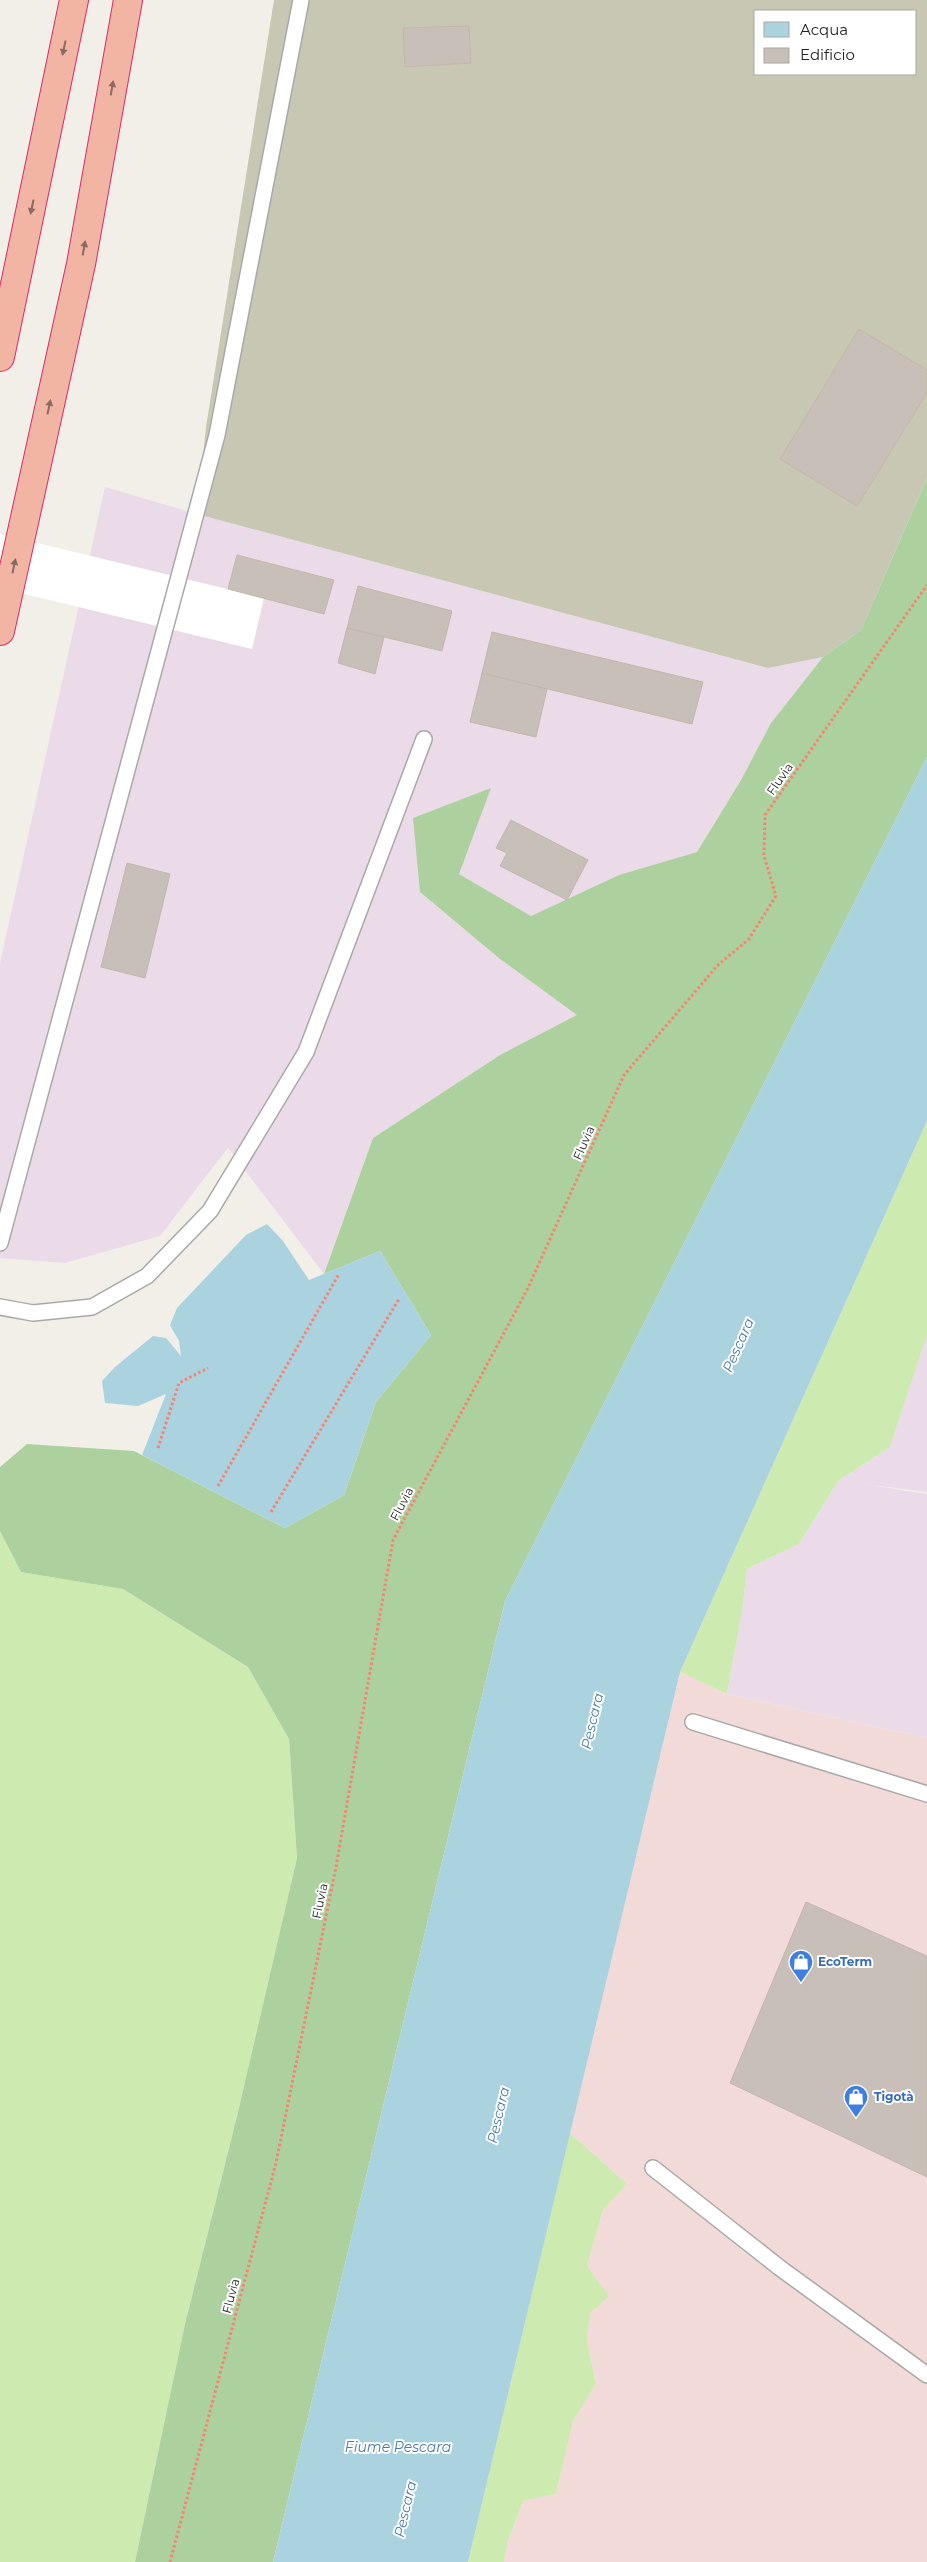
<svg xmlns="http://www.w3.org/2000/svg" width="927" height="2562" viewBox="0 0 927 2562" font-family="Montserrat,sans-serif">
  <rect width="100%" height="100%" fill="#f2efe9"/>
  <path fill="#f2dad9" d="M680 1672 727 1694 927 1738V2562H504L508 2541 523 2501 556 2494 573 2421 596 2384 587 2341 590 2312 608 2296 587 2266 603 2210 627 2184 570 2133Z"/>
  <path fill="#ebdbe8" d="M105 487 197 514 768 668 823 657 771 723 741 780 697 852 619 875 531 916 459 874 420 892 500 959 578 1015 500 1055 373 1138 324 1274 228 1148 160 1236 65 1263 0 1258V963Z
    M927 1335V1492L864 1484 927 1494V1738L727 1694 743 1605 747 1569 799 1544 838 1481 890 1447Z"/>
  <path fill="#c7c7b4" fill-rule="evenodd" d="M274 0H927V478L861 630 823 657 768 668 197 514 206 427ZM756 11H916V74H756Z"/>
  <path fill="#cdebb0" d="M927 1121V1335L890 1447 838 1481 799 1544 747 1569 743 1605 727 1694 680 1672Z
    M0 1531 21 1572 123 1589 248 1667 289 1739 297 1858 238 2112 185 2324 135 2562H0Z
    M570 2133 627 2184 603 2210 587 2266 609 2296 590 2313 587 2341 596 2384 573 2421 556 2494 523 2501 508 2541 504 2562H468Z"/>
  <path fill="#add19e" d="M927 478V757L505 1601 273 2562H135L185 2324 238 2112 297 1858 289 1739 248 1667 123 1589 21 1572 0 1531V1467L27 1444 134 1451 285 1528 344 1495 376 1402 431 1335 380 1251 324 1274 373 1138 500 1055 577 1015 500 959 420 892 413 818 491 788 459 874 531 916 619 875 697 852 741 780 771 723 823 657 861 630Z"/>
  <path fill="#aad3df" d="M927 757V1121L680 1672 468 2562H273L505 1601Z
    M267 1224 283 1241 309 1280 380 1251 431 1335 376 1402 344 1495 285 1528 142 1455 166 1394 138 1406 105 1403 102 1381 115 1367 153 1336 166 1338 181 1356 179 1341 170 1325 177 1308 246 1235Z"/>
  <path fill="#fff" d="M0 534 264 598 252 649 0 588Z"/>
  <path fill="#c7bfb8" stroke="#c4b6ab" d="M469 26 471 63 405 67 403 28Z
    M859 329 927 370V393L857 506 780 459Z
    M237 555 334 580 324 614 228 589Z
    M358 586 452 611 442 651 347 628Z
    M347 628 384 637 375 674 338 663Z
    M492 632 703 682 692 724 482 673Z
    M482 673 547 689 536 737 470 722Z
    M511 820 588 860 567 900 500 866 507 853 496 848Z
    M127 863 170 874 145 978 101 967Z
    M806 1902 927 1956V2177L730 2083Z"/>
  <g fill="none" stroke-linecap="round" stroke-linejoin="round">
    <defs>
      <path id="service" d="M0 1243 217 435 301 0
        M0 1307 33 1313 92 1307 147 1276 210 1211 306 1052 424 739
        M693 1722 927 1794
        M653 2168 780 2268 927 2375"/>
      <path id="trunk" d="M0 357 74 0
        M0 631 81 264 128 0"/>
    </defs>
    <use href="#service" stroke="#a9a9a9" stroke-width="18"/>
    <use href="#trunk" stroke="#dc2a67" stroke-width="30"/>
    <path stroke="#fa8072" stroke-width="3" stroke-dasharray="2.5 2.5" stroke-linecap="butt" d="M158 1448 179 1383 208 1368
      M218 1486 339 1274
      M271 1512 399 1299
      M170 2562 276 2163 336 1867 393 1540 527 1290 624 1075 718 965 749 939 776 896 764 856 765 815 927 585"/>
    <use href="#service" stroke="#fff" stroke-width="15"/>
    <use href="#trunk" stroke="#f2b4a3" stroke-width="28"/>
  </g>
  <defs><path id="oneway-solid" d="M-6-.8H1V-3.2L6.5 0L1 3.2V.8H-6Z" transform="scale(1.25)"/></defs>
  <g fill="#8a6b62">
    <use href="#oneway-solid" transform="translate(64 48) rotate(102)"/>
    <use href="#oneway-solid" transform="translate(112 88) rotate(-80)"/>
    <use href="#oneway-solid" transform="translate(32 207) rotate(102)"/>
    <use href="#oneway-solid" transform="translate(84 248) rotate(-80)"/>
    <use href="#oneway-solid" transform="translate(49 407) rotate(-78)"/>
    <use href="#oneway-solid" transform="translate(14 566) rotate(-78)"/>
  </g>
  <defs>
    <symbol id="shop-pin" viewBox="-11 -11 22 30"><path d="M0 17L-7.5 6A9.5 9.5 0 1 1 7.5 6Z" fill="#3f7fe0" stroke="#fff"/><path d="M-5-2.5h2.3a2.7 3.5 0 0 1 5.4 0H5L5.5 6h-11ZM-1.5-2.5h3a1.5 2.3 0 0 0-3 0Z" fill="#fff"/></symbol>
  </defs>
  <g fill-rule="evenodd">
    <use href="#shop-pin" x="787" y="1948" width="28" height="38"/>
    <use href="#shop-pin" x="842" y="2083" width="28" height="38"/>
  </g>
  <g text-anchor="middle" stroke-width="4" stroke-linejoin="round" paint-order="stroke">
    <g font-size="12" fill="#222" stroke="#fff">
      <text transform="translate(780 779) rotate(-55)" y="4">Fluvia</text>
      <text transform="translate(584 1143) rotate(-66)" y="4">Fluvia</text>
      <text transform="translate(402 1504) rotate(-62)" y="4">Fluvia</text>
      <text transform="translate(320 1901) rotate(-78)" y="4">Fluvia</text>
      <text transform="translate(231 2296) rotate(-75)" y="4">Fluvia</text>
    </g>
    <g font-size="12" font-weight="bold" fill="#366cbe" stroke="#fff" text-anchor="start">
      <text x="818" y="1966">EcoTerm</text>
      <text x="874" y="2101">Tigotà</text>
    </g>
    <g font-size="14" font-style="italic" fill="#4a7aab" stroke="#fff">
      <text transform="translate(738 1345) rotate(-66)" y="5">Pescara</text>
      <text transform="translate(592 1721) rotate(-77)" y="5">Pescara</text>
      <text transform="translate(498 2115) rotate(-77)" y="5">Pescara</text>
      <text x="398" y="2452">Fiume Pescara</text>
      <text transform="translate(405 2509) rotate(-77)" y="5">Pescara</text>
    </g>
  </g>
  <rect x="754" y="10" width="162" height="65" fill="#ffffff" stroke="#a7a7a7"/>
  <rect x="764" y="22" width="25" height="15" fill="#aad3df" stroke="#a7a7a7"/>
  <text x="800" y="35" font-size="15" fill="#222222">Acqua</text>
  <rect x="764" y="48" width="25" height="15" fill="#c7bfb8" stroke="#a7a7a7"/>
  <text x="800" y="60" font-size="15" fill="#222222">Edificio</text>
</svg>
